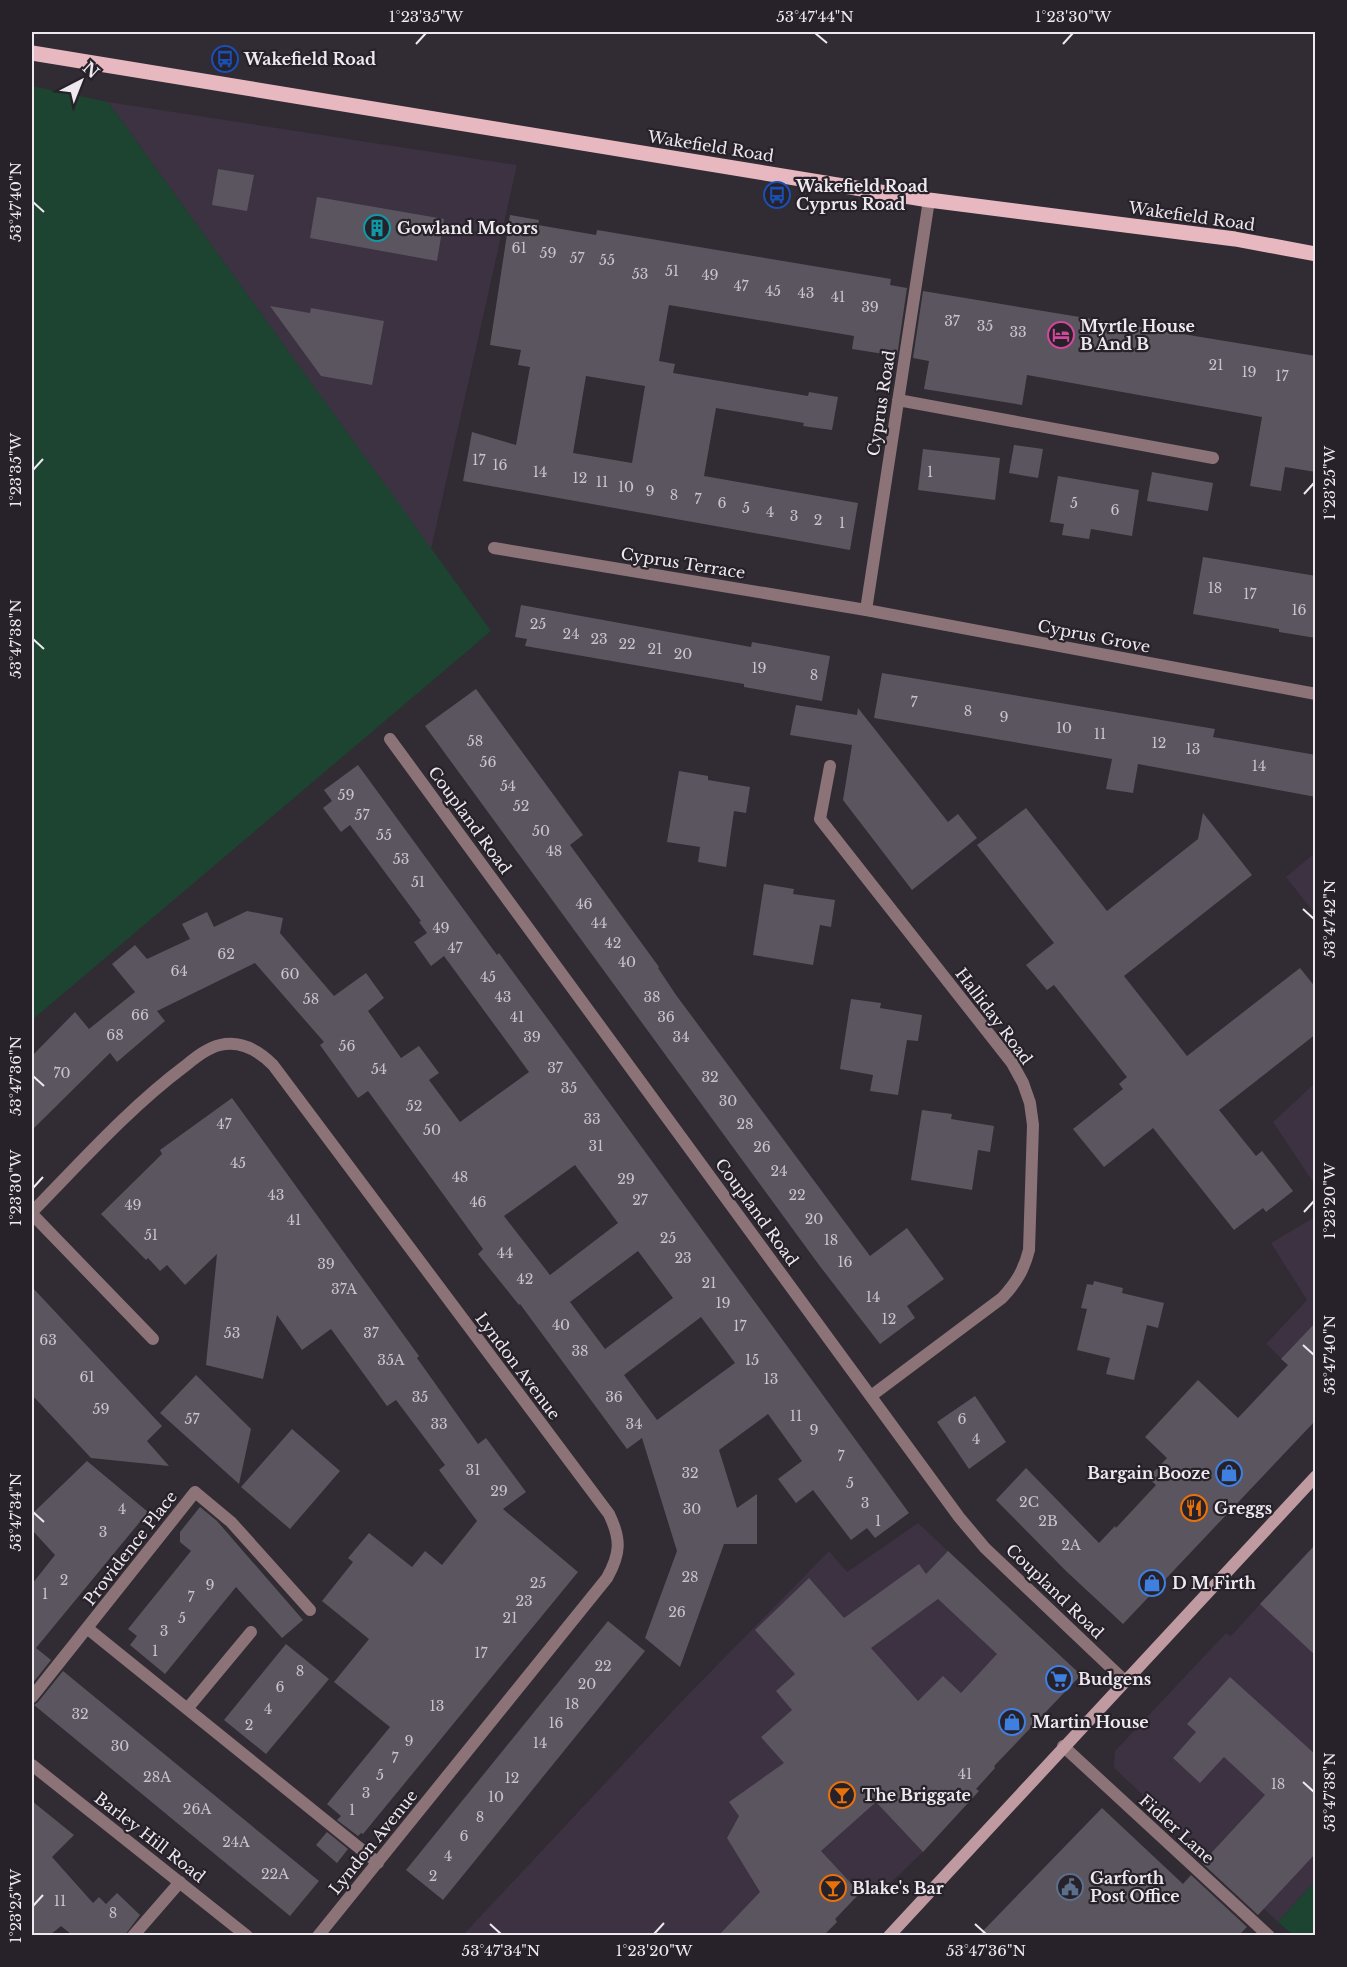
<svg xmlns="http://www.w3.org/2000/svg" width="1347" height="1967" viewBox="0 0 1347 1967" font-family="'Libre Baskerville',serif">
  <rect width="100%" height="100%" fill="#312b34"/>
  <path fill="#3c3241" d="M108 102 517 165 431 549Z
    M1315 853V914L1286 877Z
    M1315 1083V1185L1273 1122Z
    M1315 1217V1391L1266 1344 1307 1300 1271 1243Z
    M918 1523 1081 1675 995 1766V1768L976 1788 979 1791 923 1852 880 1893 870 1882 836 1919 837 1922 824 1935 462 1936 683 1700 829 1551 847 1572Z
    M1315 1544V1881L1278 1922 1114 1768 1115 1751 1226 1633 1231 1636Z"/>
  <path fill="#1c4430" d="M32 86 108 102 491 631 32 1020Z
    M1315 1881V1935H1293L1278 1922Z"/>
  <path fill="#5b555f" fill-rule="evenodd" d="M218 169 254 175 247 211 212 205Z
    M317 197 444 219 437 261 310 238Z
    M510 215 539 220 538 225 596 235 597 230 891 279 890 285 907 288 897 356 852 349 854 336 669 305 659 361 675 364 673 373 808 396 809 392 838 397 832 430 803 426 804 423 716 408 704 476 858 503 850 550 463 481 472 432 516 445 530 367 518 365 521 350 490 345ZM586 376 645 386 632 463 573 453Z
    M923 291 1316 356V472L1285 467 1281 491 1250 486 1262 417 1027 375 1022 405 924 389 929 361 913 358Z
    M270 306 310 313 311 308 384 321 372 385 321 376Z
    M1014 445 1043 449 1038 478 1009 473Z
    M923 449 1000 458 995 500 918 490Z
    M1152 472 1213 483 1208 511 1147 501Z
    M1058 476 1139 490 1132 536 1091 529 1089 539 1062 535 1064 524 1050 522Z
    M1203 557 1316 576V638L1279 632V629L1193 614Z
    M521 605 751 647 752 642 830 656 822 701 744 687V684L525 646 527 639 515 637Z
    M882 673 1215 729 1213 737 1316 755V797L1138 764 1133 793 1106 789 1112 759 874 718Z
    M476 689 583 835 570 845 659 967 658 968 676 995 870 1256 907 1228 944 1279 907 1306 915 1318 880 1344 819 1265 425 726Z
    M796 705 857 715 858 708 948 822 958 814 977 838 912 890 843 800 852 745 790 735Z
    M358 765 497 955 499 953 581 1064 909 1513 875 1538 867 1528 851 1540 813 1490 796 1503 778 1479 802 1461 768 1414 719 1450 737 1508 757 1494V1544H724L680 1667 645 1638 677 1551 642 1438 627 1449 520 1304 519 1305 478 1254 483 1249 368 1091 358 1098 320 1045 324 1042 255 963 157 1011 165 1021 117 1062 110 1053 32 1130V1056L75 1012 89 1029 135 992 112 964 135 945 147 959 190 939 182 924 207 912 214 927 247 911 283 918 280 933 334 996 366 973 384 998 368 1011 401 1058 419 1046 439 1073 429 1080 460 1122 529 1072 444 956 431 966 414 942 427 933 419 922 421 921 350 825 341 832 323 808 332 801 324 790ZM575 1165 618 1223 550 1275 504 1216ZM638 1251 673 1298 605 1349 570 1302ZM701 1317 735 1363 657 1420 624 1375Z
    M679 771 708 776V780L750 787 746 813 734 811 726 867 698 862 700 847 667 842Z
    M1026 808 1107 911 1198 839 1203 813 1252 875 1124 976 1187 1056 1300 968 1316 988V1034L1219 1110 1256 1156 1262 1151 1293 1191 1266 1212 1263 1208 1234 1230 1153 1128 1104 1167 1073 1129 1123 1089 1119 1084 1127 1077 1054 985 1047 990 1026 965 1054 943 977 845Z
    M764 884 794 889 793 894 835 900 831 927 820 925 813 965 753 955Z
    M851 999 881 1003 880 1008 922 1015 918 1041 907 1040 898 1095 870 1091 873 1075 840 1069Z
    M232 1098 419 1356 417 1358 478 1444 486 1438 526 1492 503 1509 578 1572 363 1834 361 1833 358 1836 337 1820 341 1816 327 1804 390 1727 334 1682 369 1639 322 1601 353 1562 348 1558 369 1533 412 1567 425 1551 442 1565 477 1521 439 1470 445 1465 396 1400 387 1406 331 1329 302 1350 277 1315 263 1379 206 1365 217 1254 185 1285 167 1265 160 1271 148 1258 146 1260 101 1214 162 1154 160 1150Z
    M922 1110 952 1114 951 1119 994 1126 990 1152 978 1150 972 1190 911 1180Z
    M1094 1281 1123 1288 1122 1293 1164 1303 1158 1328 1147 1325 1134 1380 1106 1374 1110 1358 1077 1350 1087 1309 1081 1308 1087 1284 1093 1285Z
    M32 1287 162 1426 147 1441 169 1466 91 1458 32 1395Z
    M1316 1322V1420L1123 1624 1066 1571 996 1500 1026 1468 1099 1543 1115 1526 1116 1528 1156 1485 1148 1478 1167 1458 1145 1437 1198 1380 1238 1418 1288 1365 1281 1359Z
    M196 1375 251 1429 239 1484 160 1413Z
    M975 1396 1006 1442 969 1469 937 1422Z
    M292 1429 340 1471 290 1529 241 1487Z
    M87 1461 148 1512 36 1648 51 1660 32 1684V1584L55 1555 32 1530V1514Z
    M200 1507 217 1521 303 1620 282 1638 236 1587 165 1674 130 1645 137 1636 128 1629 191 1551 180 1542V1532Z
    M1316 1544V1656L1260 1604Z
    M948 1551 1081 1675 994 1766 995 1768 976 1789 979 1791 923 1852 876 1802 821 1851 860 1893 835 1919 837 1922 824 1935H719L760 1892 727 1838 739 1816 729 1802 784 1763 761 1737 792 1710 776 1691 795 1674 755 1630 809 1578 844 1618 919 1564 926 1574ZM938 1599 997 1654 961 1693 943 1676 918 1701 871 1648Z
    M608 1621 645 1651 443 1900 406 1870Z
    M286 1644 329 1679 266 1754 224 1720Z
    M63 1671 319 1881 290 1916 34 1705 38 1702Z
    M1230 1677 1316 1755V1853L1258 1915 1202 1863 1265 1795 1224 1757 1200 1783 1173 1758 1196 1732 1187 1724Z
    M32 1801 74 1835 52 1857 93 1903 99 1897 106 1904 117 1893 140 1915 125 1935H72L61 1926 50 1935H32Z
    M1102 1808 1183 1884 1191 1875 1247 1927 1239 1935H979Z
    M327 1832 348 1849 337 1863 316 1845Z"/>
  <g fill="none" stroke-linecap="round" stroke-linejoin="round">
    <path stroke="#8b7377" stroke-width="12" d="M898 400 1213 458
      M494 548 866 610 1316 694
      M866 610 929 200
      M390 739 959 1517 985 1548 1125 1681
      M830 766 820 819 1012 1063 1023 1083 1030 1103 1033 1125 1029 1250C1024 1270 1016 1283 1002 1298L871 1396
      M32 1212C81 1162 129 1108 185 1066 195 1058 207 1048 220 1045 241 1040 258 1050 273 1065L609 1514C621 1539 621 1553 607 1578L318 1936
      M32 1214 153 1339
      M87 1628 378 1863
      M32 1697 195 1492 231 1522 310 1610
      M187 1709 251 1632
      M1063 1746 1269 1936
      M32 1765 247 1936
      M133 1936 180 1882"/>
    <path stroke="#bf9aa0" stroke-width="12" d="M889 1936 1316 1476"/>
    <path stroke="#e8b8c0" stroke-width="15" d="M32 53 929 200 1235 239 1316 254"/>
  </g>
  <path fill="none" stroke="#ede9ef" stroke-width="2" d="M815 33 827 43M416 44 426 33M1063 44 1073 33M33 202 44 212M33 470 43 459M1304 494 1314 483M33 639 44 649M1303 909 1314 919M33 1076 44 1086M33 1188 43 1177M1304 1212 1314 1201M1303 1345 1314 1355M33 1512 44 1522M1303 1782 1314 1792M33 1906 43 1895M490 1924 501 1934M975 1924 986 1934M654 1934 664 1923"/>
  <defs>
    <symbol id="bus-ring" viewBox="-11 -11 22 22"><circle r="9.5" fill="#27212a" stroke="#1a4fb4" stroke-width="1.5"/><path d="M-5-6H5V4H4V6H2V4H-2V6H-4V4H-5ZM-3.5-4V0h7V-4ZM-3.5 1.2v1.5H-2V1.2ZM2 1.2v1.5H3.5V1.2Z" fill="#1a4fb4"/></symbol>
    <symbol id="building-ring" viewBox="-11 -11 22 22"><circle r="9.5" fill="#27212a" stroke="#0f9aa8" stroke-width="1.5"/><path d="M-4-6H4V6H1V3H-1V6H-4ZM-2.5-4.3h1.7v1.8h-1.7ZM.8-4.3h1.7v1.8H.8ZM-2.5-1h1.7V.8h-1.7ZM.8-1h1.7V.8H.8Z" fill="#0f9aa8"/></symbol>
    <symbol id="hotel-ring" viewBox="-11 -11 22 22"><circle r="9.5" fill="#27212a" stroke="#d1479c" stroke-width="1.5"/><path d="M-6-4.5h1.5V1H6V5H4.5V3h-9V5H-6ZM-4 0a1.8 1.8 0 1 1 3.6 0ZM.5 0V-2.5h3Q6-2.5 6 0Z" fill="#d1479c"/></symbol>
    <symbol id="shop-ring" viewBox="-11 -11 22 22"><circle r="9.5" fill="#27212a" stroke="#3f7fe0" stroke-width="1.5"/><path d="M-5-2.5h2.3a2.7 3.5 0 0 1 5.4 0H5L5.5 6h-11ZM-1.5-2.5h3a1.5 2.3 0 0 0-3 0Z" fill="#3f7fe0"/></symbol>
    <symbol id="restaurant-ring" viewBox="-11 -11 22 22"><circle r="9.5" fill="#27212a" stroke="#e8710a" stroke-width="1.5"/><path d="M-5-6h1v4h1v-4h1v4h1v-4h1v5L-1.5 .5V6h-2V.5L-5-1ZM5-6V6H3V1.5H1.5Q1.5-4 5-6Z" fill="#e8710a"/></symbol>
    <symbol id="supermarket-ring" viewBox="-11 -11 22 22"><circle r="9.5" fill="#27212a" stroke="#3f7fe0" stroke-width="1.5"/><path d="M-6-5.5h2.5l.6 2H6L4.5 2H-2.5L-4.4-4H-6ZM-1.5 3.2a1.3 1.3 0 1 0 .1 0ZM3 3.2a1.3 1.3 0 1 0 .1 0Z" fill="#3f7fe0"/></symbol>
    <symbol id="bar-ring" viewBox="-11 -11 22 22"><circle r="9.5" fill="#27212a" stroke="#e8710a" stroke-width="1.5"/><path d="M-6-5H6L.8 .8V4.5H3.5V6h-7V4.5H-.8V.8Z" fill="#e8710a"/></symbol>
    <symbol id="civic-ring" viewBox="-11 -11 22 22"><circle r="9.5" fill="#27212a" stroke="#5c6f8a" stroke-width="1.5"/><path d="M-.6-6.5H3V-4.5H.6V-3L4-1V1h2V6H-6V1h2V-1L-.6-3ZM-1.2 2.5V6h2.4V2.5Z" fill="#5c6f8a"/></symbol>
  </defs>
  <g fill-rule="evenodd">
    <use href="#bus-ring" x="210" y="44" width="30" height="30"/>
    <use href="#bus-ring" x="762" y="180" width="30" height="30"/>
    <use href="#building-ring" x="362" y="213" width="30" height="30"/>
    <use href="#hotel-ring" x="1046" y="320" width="30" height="30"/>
    <use href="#shop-ring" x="1214" y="1458" width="30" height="30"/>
    <use href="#restaurant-ring" x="1179" y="1493" width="30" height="30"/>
    <use href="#shop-ring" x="1137" y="1568" width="30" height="30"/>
    <use href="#supermarket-ring" x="1044" y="1664" width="30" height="30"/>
    <use href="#shop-ring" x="997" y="1707" width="30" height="30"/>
    <use href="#bar-ring" x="827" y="1780" width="30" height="30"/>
    <use href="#civic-ring" x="1055" y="1872" width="30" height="30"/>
    <use href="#bar-ring" x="818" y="1873" width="30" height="30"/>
  </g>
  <g text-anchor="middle" stroke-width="4.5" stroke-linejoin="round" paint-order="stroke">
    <g font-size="14" fill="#c8c4cb">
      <text x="519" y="253">61</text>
      <text x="548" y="258">59</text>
      <text x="577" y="263">57</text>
      <text x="607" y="265">55</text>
      <text x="672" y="276">51</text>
      <text x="640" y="279">53</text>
      <text x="710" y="280">49</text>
      <text x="741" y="291">47</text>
      <text x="773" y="296">45</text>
      <text x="806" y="298">43</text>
      <text x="838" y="302">41</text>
      <text x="870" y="312">39</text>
      <text x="952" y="326">37</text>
      <text x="985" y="331">35</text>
      <text x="1018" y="337">33</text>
      <text x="1216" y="370">21</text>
      <text x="1249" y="377">19</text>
      <text x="1282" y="381">17</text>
      <text x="479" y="465">17</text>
      <text x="500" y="470">16</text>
      <text x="540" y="477">14</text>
      <text x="930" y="477">1</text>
      <text x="580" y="483">12</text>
      <text x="602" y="487">11</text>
      <text x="626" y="492">10</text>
      <text x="650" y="496">9</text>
      <text x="674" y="500">8</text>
      <text x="698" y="504">7</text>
      <text x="722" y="508">6</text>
      <text x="1074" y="508">5</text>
      <text x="746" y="513">5</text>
      <text x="1115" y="515">6</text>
      <text x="770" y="517">4</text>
      <text x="794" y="521">3</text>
      <text x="818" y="525">2</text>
      <text x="842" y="528">1</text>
      <text x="1215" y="593">18</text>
      <text x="1250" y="599">17</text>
      <text x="1299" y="615">16</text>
      <text x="538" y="629">25</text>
      <text x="571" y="639">24</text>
      <text x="599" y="644">23</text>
      <text x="627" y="649">22</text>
      <text x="655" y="654">21</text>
      <text x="683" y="659">20</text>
      <text x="759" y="673">19</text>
      <text x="814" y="680">8</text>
      <text x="914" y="707">7</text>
      <text x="968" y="716">8</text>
      <text x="1004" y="722">9</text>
      <text x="1064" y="733">10</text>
      <text x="1100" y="739">11</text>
      <text x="475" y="746">58</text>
      <text x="1159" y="748">12</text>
      <text x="1193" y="754">13</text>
      <text x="488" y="767">56</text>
      <text x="1259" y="771">14</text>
      <text x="508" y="791">54</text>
      <text x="346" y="800">59</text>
      <text x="521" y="811">52</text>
      <text x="362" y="820">57</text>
      <text x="541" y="836">50</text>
      <text x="384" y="840">55</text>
      <text x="554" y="856">48</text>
      <text x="401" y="864">53</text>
      <text x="418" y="887">51</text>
      <text x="584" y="909">46</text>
      <text x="599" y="928">44</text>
      <text x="441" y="933">49</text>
      <text x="613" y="948">42</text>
      <text x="455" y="953">47</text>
      <text x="226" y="959">62</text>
      <text x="627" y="967">40</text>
      <text x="179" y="976">64</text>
      <text x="290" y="979">60</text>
      <text x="488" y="982">45</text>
      <text x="503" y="1002">43</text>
      <text x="652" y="1002">38</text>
      <text x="311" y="1004">58</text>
      <text x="140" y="1020">66</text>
      <text x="517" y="1022">41</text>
      <text x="666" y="1022">36</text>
      <text x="115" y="1040">68</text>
      <text x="532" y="1042">39</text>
      <text x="681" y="1042">34</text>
      <text x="347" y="1051">56</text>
      <text x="555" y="1073">37</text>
      <text x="379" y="1074">54</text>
      <text x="62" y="1078">70</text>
      <text x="710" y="1082">32</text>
      <text x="569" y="1093">35</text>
      <text x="728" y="1106">30</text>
      <text x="414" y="1111">52</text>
      <text x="592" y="1124">33</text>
      <text x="224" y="1129">47</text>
      <text x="745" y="1129">28</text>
      <text x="432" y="1135">50</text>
      <text x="596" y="1151">31</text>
      <text x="762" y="1152">26</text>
      <text x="238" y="1168">45</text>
      <text x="779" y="1176">24</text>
      <text x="460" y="1182">48</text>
      <text x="626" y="1184">29</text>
      <text x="276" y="1200">43</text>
      <text x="797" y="1200">22</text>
      <text x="640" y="1205">27</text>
      <text x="478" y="1207">46</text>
      <text x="133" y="1210">49</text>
      <text x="814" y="1224">20</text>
      <text x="294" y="1225">41</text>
      <text x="151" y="1240">51</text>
      <text x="668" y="1243">25</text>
      <text x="831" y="1245">18</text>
      <text x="505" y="1258">44</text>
      <text x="683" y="1263">23</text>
      <text x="845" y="1267">16</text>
      <text x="326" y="1269">39</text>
      <text x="525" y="1284">42</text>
      <text x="709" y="1288">21</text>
      <text x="344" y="1294">37A</text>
      <text x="873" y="1302">14</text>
      <text x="723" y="1308">19</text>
      <text x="889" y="1324">12</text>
      <text x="561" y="1330">40</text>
      <text x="740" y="1331">17</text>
      <text x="232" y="1338">53</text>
      <text x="371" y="1338">37</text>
      <text x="48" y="1345">63</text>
      <text x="580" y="1356">38</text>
      <text x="391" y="1365">35A</text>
      <text x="752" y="1365">15</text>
      <text x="87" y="1382">61</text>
      <text x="771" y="1384">13</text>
      <text x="420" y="1402">35</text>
      <text x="614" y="1402">36</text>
      <text x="101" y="1414">59</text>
      <text x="796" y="1421">11</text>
      <text x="192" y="1424">57</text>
      <text x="962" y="1424">6</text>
      <text x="439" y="1429">33</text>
      <text x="634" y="1429">34</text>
      <text x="814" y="1435">9</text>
      <text x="976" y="1444">4</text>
      <text x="841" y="1461">7</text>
      <text x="473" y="1475">31</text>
      <text x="690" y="1478">32</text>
      <text x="850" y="1488">5</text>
      <text x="499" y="1496">29</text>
      <text x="1029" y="1507">2C</text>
      <text x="865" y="1508">3</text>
      <text x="122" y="1514">4</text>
      <text x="692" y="1514">30</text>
      <text x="878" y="1526">1</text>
      <text x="1048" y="1526">2B</text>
      <text x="103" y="1537">3</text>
      <text x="1071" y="1550">2A</text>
      <text x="690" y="1582">28</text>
      <text x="64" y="1585">2</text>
      <text x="538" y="1588">25</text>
      <text x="210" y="1590">9</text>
      <text x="45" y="1599">1</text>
      <text x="191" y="1602">7</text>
      <text x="524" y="1606">23</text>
      <text x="677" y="1617">26</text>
      <text x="182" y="1623">5</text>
      <text x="510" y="1623">21</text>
      <text x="164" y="1636">3</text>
      <text x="155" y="1656">1</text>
      <text x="481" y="1658">17</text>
      <text x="603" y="1671">22</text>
      <text x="300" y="1676">8</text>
      <text x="587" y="1689">20</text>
      <text x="280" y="1692">6</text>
      <text x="572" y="1709">18</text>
      <text x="437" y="1711">13</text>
      <text x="268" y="1714">4</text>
      <text x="80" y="1719">32</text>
      <text x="556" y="1728">16</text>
      <text x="249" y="1730">2</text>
      <text x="409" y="1746">9</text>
      <text x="540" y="1748">14</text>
      <text x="120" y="1751">30</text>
      <text x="395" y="1763">7</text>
      <text x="965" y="1779">41</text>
      <text x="380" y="1780">5</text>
      <text x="157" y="1782">28A</text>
      <text x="512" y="1783">12</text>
      <text x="1278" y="1789">18</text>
      <text x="366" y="1798">3</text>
      <text x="496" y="1802">10</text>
      <text x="197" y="1814">26A</text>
      <text x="352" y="1815">1</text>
      <text x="480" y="1822">8</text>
      <text x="464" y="1841">6</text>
      <text x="236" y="1847">24A</text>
      <text x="448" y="1861">4</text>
      <text x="275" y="1879">22A</text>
      <text x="433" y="1881">2</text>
      <text x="60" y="1906">11</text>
      <text x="113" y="1918">8</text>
    </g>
    <g font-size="16" font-weight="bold" fill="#ede9ef" stroke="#27212a" text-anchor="start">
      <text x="244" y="65">Wakefield Road</text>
      <text x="796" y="192">Wakefield Road<tspan x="796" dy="18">Cyprus Road</tspan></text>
      <text x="397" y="234">Gowland Motors</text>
      <text x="1080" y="332">Myrtle House<tspan x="1080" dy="18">B And B</tspan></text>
      <text x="1210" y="1479" text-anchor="end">Bargain Booze</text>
      <text x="1214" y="1514">Greggs</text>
      <text x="1172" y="1589">D M Firth</text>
      <text x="1078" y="1685">Budgens</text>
      <text x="1032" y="1728">Martin House</text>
      <text x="862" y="1801">The Briggate</text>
      <text x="1090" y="1884">Garforth<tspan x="1090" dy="18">Post Office</tspan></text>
      <text x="852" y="1894">Blake's Bar</text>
    </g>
    <g font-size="16" fill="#ede9ef" stroke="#27212a">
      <text transform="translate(711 146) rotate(9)" y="6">Wakefield Road</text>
      <text transform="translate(1192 216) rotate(8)" y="6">Wakefield Road</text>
      <text transform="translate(881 403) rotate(-81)" y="6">Cyprus Road</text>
      <text transform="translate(683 563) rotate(9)" y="6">Cyprus Terrace</text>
      <text transform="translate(1094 636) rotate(11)" y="6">Cyprus Grove</text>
      <text transform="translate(470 820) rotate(54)" y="6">Coupland Road</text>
      <text transform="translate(994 1016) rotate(53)" y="6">Halliday Road</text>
      <text transform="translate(757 1212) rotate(54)" y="6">Coupland Road</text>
      <text transform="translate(518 1366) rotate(53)" y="6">Lyndon Avenue</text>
      <text transform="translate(130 1548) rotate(-52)" y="6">Providence Place</text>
      <text transform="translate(1055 1591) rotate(44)" y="6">Coupland Road</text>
      <text transform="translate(1177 1829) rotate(42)" y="6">Fidler Lane</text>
      <text transform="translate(150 1837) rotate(38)" y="6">Barley Hill Road</text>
      <text transform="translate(373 1842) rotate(-51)" y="6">Lyndon Avenue</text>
    </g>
  </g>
  <rect width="1347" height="1967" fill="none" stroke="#27212a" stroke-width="66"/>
  <g transform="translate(81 81) rotate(42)" stroke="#27212a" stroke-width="4.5" paint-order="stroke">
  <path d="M0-4.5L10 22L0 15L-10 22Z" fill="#ede9ef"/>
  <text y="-9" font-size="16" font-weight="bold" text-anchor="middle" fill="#ede9ef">N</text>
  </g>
  <rect x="33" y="33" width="1281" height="1901" fill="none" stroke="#ede9ef" stroke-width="2"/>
  <g font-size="15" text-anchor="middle" fill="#ede9ef">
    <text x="426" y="22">1°23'35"W</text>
    <text x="815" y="22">53°47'44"N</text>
    <text x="1073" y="22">1°23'30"W</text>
    <text transform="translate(16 202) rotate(-90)" y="5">53°47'40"N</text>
    <text transform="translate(16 470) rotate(-90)" y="5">1°23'35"W</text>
    <text transform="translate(1330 483) rotate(-90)" y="5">1°23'25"W</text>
    <text transform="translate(16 639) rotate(-90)" y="5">53°47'38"N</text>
    <text transform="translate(1330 919) rotate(-90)" y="5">53°47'42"N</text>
    <text transform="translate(16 1076) rotate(-90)" y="5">53°47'36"N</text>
    <text transform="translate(16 1188) rotate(-90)" y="5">1°23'30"W</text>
    <text transform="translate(1330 1201) rotate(-90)" y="5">1°23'20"W</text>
    <text transform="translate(1330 1355) rotate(-90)" y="5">53°47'40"N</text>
    <text transform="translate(16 1512) rotate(-90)" y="5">53°47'34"N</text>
    <text transform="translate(1330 1792) rotate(-90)" y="5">53°47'38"N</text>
    <text transform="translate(16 1906) rotate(-90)" y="5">1°23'25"W</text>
    <text x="501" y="1956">53°47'34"N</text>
    <text x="654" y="1956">1°23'20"W</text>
    <text x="986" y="1956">53°47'36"N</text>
  </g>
</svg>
